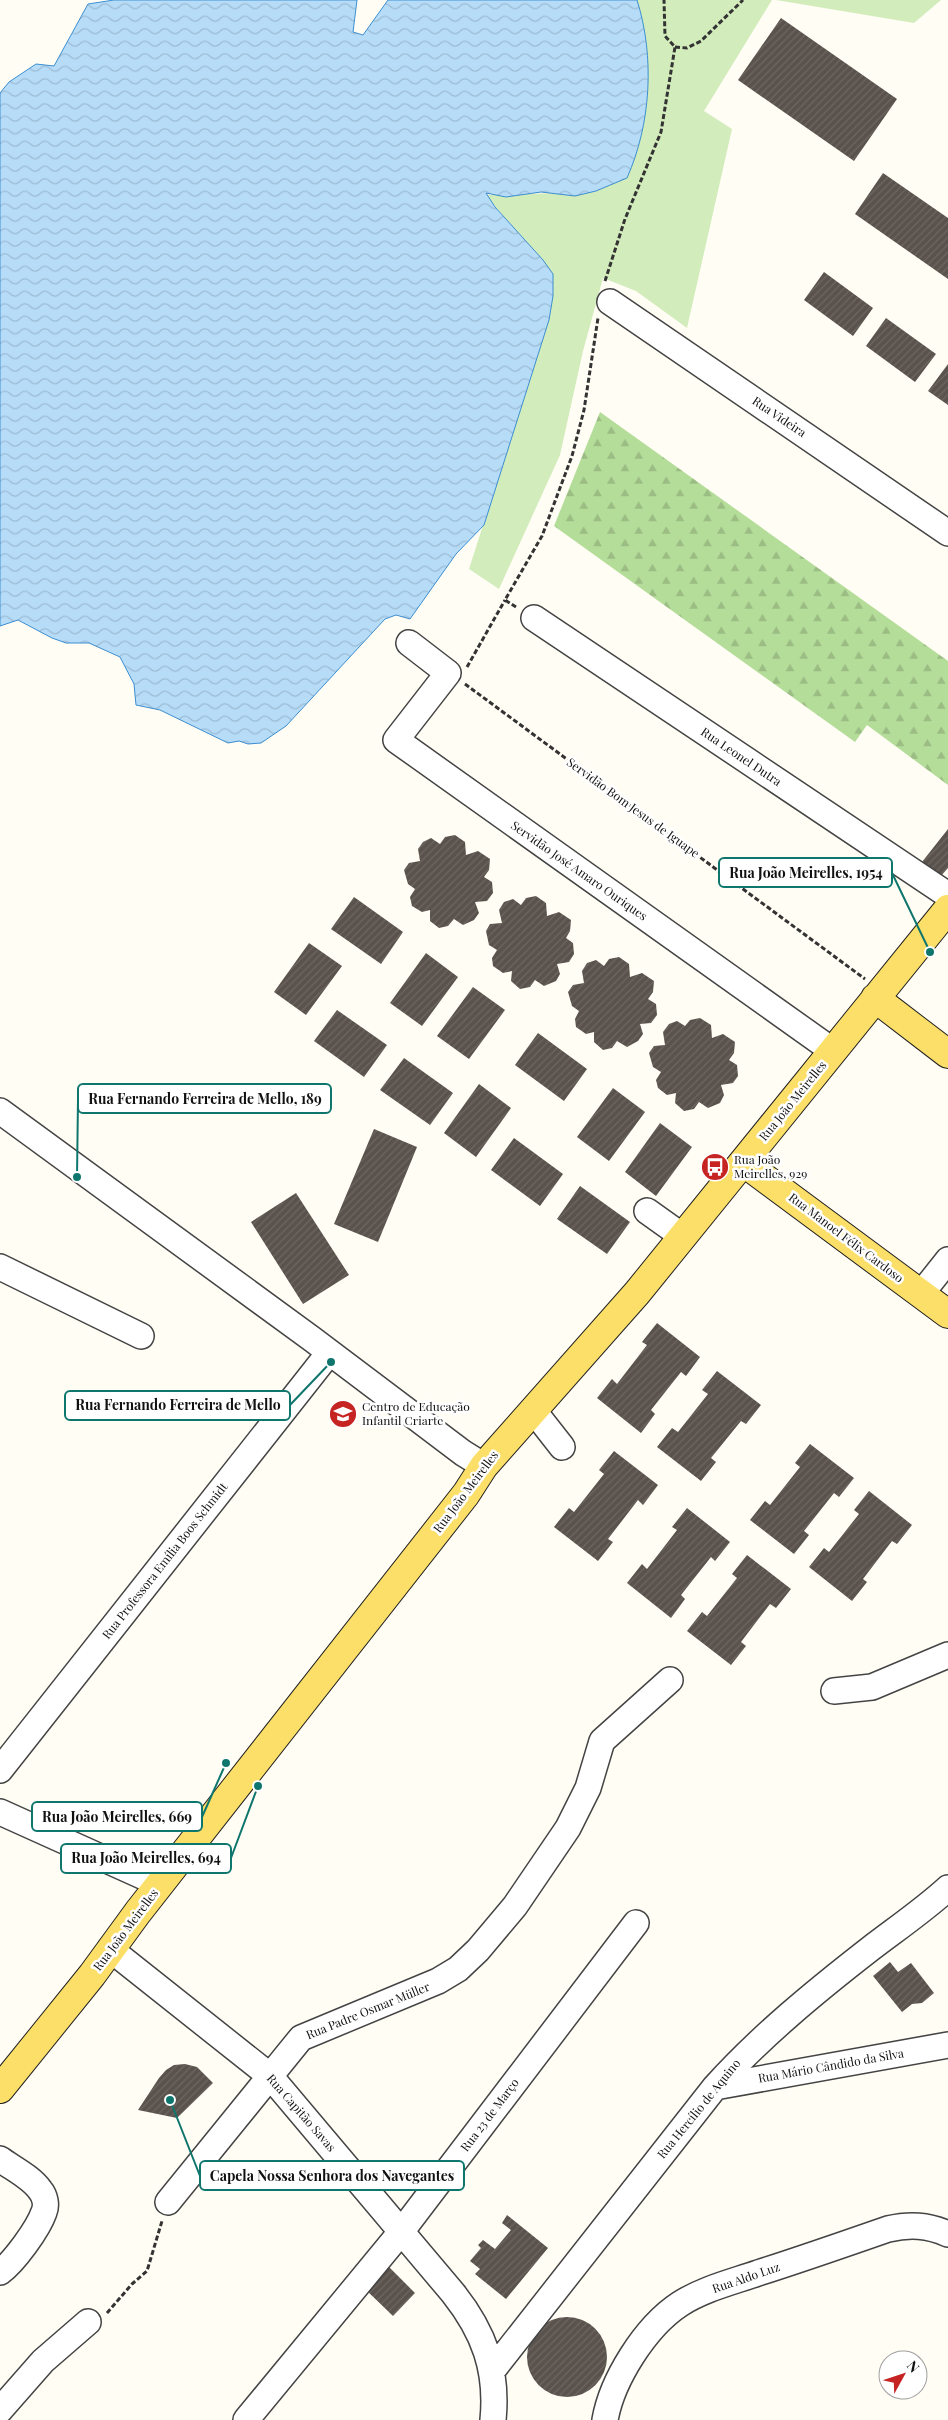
<svg xmlns="http://www.w3.org/2000/svg" width="948" height="2420" viewBox="0 0 948 2420" font-family="'Playfair Display',serif">
  <defs>
    <pattern id="forest-firs" width="22" height="20" patternUnits="userSpaceOnUse" patternTransform="scale(1.25)"><rect width="22" height="20" fill="#b5dd9a"/><path d="M5 1l3.5 6h-7zM16 11l3.5 6h-7z" fill="#9bbd84"/></pattern>
    <pattern id="water-waves" width="16" height="10" patternUnits="userSpaceOnUse" patternTransform="scale(1.25)"><rect width="16" height="10" fill="#b7dcf8"/><path d="M0 5q4-4 8 0t8 0" fill="none" stroke="#9cbcd4"/></pattern>
    <pattern id="building-hatch" width="6" height="6" patternUnits="userSpaceOnUse" patternTransform="scale(1.25)"><rect width="6" height="6" fill="#5a524c"/><path d="M-1 1l2-2M0 6l6-6M5 7l2-2" fill="none" stroke="#6d6662"/></pattern>
  </defs>
  <rect width="100%" height="100%" fill="#fffdf4"/>
  <path fill="url(#forest-firs)" d="M600 412 948 661V785L867 725 855 742 554 526Z"/>
  <path fill="#d2ecbc" d="M636 0H772L704 111 732 129 687 328 636 291 603 278 583 351 560 455 499 589 469 569 539 350 517 233 486 195 593 192Z
    M776 0H941L914 23Z"/>
  <path fill="url(#water-waves)" stroke="#3c8ed1" d="M114 0H357L353 32 363 35 388 0H637C655 57 651 124 627 178L596 191 575 196 541 192 506 197 486 193 495 207 543 260 553 274V296L549 320 484 525 456 554 410 619 396 615 385 619 286 726 261 743 248 744 239 741 228 743 160 710 136 705 134 684 120 657 89 643H66L52 638 18 620 0 626V93L9 82 36 64 54 66 88 4Z"/>
  <path fill="url(#building-hatch)" d="M781 18 897 99 854 161 738 80Z
    M883 173 948 218V279L855 214Z
    M824 272 873 308 853 336 804 300Z
    M886 318 936 354 915 382 866 346Z
    M948 364V405L928 391Z
    M948 829V868L940 877 922 862Z
    M455 835 465 842 466 855 478 851 490 859 489 870 484 877 492 882 493 893 487 901 475 902 479 913 474 920 463 925 454 919 448 926 439 928 430 921V910L422 912 412 906 410 897 415 889 408 884 404 870 409 863 420 861 418 849 423 842 431 838 440 844 445 837Z
    M536 896 546 903 547 916 559 912 571 920 570 931 566 938 573 943 574 954 569 962 557 964 560 974 556 981 544 986 535 980 530 987 520 989 511 981 512 971 503 973 493 966 492 958 497 950 489 945 486 931 490 924 502 923 499 910 504 902 513 899 521 905 526 898Z
    M354 897 403 932 381 964 331 929Z
    M309 943 342 966 306 1015 274 992Z
    M426 953 458 977 422 1026 390 1003Z
    M619 957 629 964 630 977 642 973 654 981 653 992 648 999 656 1004 657 1015 651 1023 640 1024 643 1034 638 1041 627 1047 617 1041 612 1048 603 1050 594 1042V1032L586 1034 576 1027 575 1019 579 1011 572 1006 568 992 573 985 584 983 582 971 587 963 596 960 604 966 609 959Z
    M473 987 505 1010 469 1059 437 1036Z
    M337 1010 387 1045 364 1077 314 1041Z
    M700 1018 711 1025 712 1038 723 1034 735 1042 734 1053 729 1060 737 1065 738 1076 733 1083 721 1085 724 1095 720 1103 708 1108 699 1102 694 1109 684 1111 675 1103 676 1093 667 1095 658 1088 656 1080 661 1072 653 1067 649 1053 654 1046 665 1045 663 1032 669 1024 677 1021 685 1026 690 1020Z
    M538 1033 587 1069 564 1101 515 1065Z
    M404 1058 453 1093 430 1125 380 1090Z
    M479 1084 511 1108 476 1157 444 1133Z
    M613 1088 645 1112 609 1161 577 1137Z
    M660 1123 692 1147 656 1196 625 1172Z
    M374 1129 417 1147 378 1242 334 1224Z
    M514 1138 563 1174 540 1206 491 1170Z
    M580 1186 630 1222 607 1254 557 1219Z
    M296 1193 349 1275 303 1304 251 1222Z
    M657 1323 700 1357 686 1376 681 1372 651 1410 655 1414 641 1433 597 1398 612 1379 617 1384 647 1345 642 1342Z
    M717 1371 761 1405 746 1424 741 1421 711 1458 716 1462 701 1481 657 1447 672 1428 678 1432 708 1394 702 1390Z
    M810 1444 854 1478 839 1497 834 1493 804 1531 809 1535 794 1554 750 1520 765 1501 770 1505 800 1467 795 1463Z
    M614 1451 658 1485 643 1505 638 1500 608 1539 613 1542 598 1561 554 1527 569 1508 574 1512 604 1474 599 1470Z
    M869 1491 912 1525 897 1544 892 1541 863 1579 867 1582 852 1601 809 1567 824 1548 829 1552 859 1514 854 1510Z
    M687 1508 730 1542 715 1561 711 1557 681 1595 685 1599 671 1618 627 1583 642 1564 647 1569 677 1530 672 1527Z
    M747 1555 791 1589 776 1608 770 1604 741 1642 746 1646 731 1665 687 1631 702 1612 707 1616 737 1578 732 1574Z
    M890 1962 898 1972 911 1963 934 1993 922 2003 912 2004 902 2012 873 1976Z
    M185 2064 197 2067 213 2083 177 2118 138 2110 159 2078 166 2070 174 2065Z
    M507 2215 548 2248 506 2299 475 2274 480 2269 470 2261 481 2248 478 2245 483 2240 495 2249 511 2230 502 2223Z
    M387 2265 415 2293 393 2316 364 2288Z
    M527 2357a40 40 0 1 1 80 0a40 40 0 1 1-80 0Z"/>
  <g fill="none" stroke-linecap="round" stroke-linejoin="round">
    <defs>
      <path id="minor" d="M610 302 948 533
        M534 618 948 895
        M409 643 448 673 396 740 833 1051
        M0 1111 312 1339 463 1453 484 1466
        M647 1211 682 1236
        M0 1267 141 1336
        M921 1294 948 1260
        M533 1410 562 1447
        M834 1691 872 1687 948 1655
        M0 1770 329 1353
        M0 1812 160 1884
        M110 1949 270 2076 453 2293C484 2332 498 2370 493 2420
        M715 2087 948 2045
        M0 2159C12 2168 31 2177 40 2190 45 2196 47 2205 44 2212 38 2229 14 2262 0 2272
        M168 2202 301 2038 438 1981 458 1969 478 1950 515 1906 568 1828 588 1788 602 1741 670 1680
        M492 2371 715 2087C761 2036 816 1991 870 1949 896 1929 924 1910 948 1888
        M0 2410 43 2361 88 2322
        M246 2420 401 2232 636 1923
        M605 2420C612 2380 645 2327 680 2304 703 2289 732 2282 758 2273 802 2259 845 2244 888 2229 910 2224 928 2225 948 2234"/>
      <path id="major" d="M875 998 948 1054
        M743 1162 948 1314
        M0 2089 92 1975 138 1912 466 1494 484 1466 637 1293 948 909"/>
    </defs>
    <use href="#minor" stroke="#444" stroke-width="28"/>
    <use href="#major" stroke="#222" stroke-width="30"/>
    <path stroke="#333" stroke-width="3" stroke-dasharray="5 2.5" stroke-linecap="butt" d="M675 47 687 48 701 41 743 0
      M605 281 625 219 661 132 675 47 665 36 664 0
      M516 607 505 600 542 536 572 456 584 410 598 318
      M467 667 505 600
      M465 684 865 979
      M107 2313 132 2284 147 2271 162 2221"/>
    <use href="#minor" stroke="#fff" stroke-width="25"/>
    <use href="#major" stroke="#fcdf68" stroke-width="28"/>
  </g>
  <defs>
    <symbol id="bus-disc" viewBox="-11 -11 22 22"><circle r="9.5" fill="#c62423" stroke="#fff"/><path d="M-5-6H5V4H4V6H2V4H-2V6H-4V4H-5ZM-3.5-4V0h7V-4ZM-3.5 1.2v1.5H-2V1.2ZM2 1.2v1.5H3.5V1.2Z" fill="#fff"/></symbol>
    <symbol id="school-disc" viewBox="-11 -11 22 22"><circle r="9.5" fill="#c62423" stroke="#fff"/><path d="M0-5L7-2L0 1L-7-2ZM-4 1L0 2.5L4 1V4Q0 6-4 4Z" fill="#fff"/></symbol>
  </defs>
  <g fill-rule="evenodd">
    <use href="#bus-disc" x="699" y="1151" width="32" height="32"/>
    <use href="#school-disc" x="327" y="1398" width="32" height="32"/>
  </g>
  <g text-anchor="middle" stroke-width="5" stroke-linejoin="round" paint-order="stroke">
    <g font-size="12" fill="#111" stroke="#fff">
      <text transform="translate(779 417) rotate(34)" y="4">Rua Videira</text>
      <text transform="translate(741 757) rotate(34)" y="4">Rua Leonel Dutra</text>
      <text transform="translate(633 808) rotate(36)" y="4">Servidão Bom Jesus de Iguape</text>
      <text transform="translate(579 871) rotate(35)" y="4">Servidão José Amaro Ouriques</text>
      <text transform="translate(793 1101) rotate(-51)" y="4">Rua João Meirelles</text>
      <text transform="translate(846 1238) rotate(37)" y="4">Rua Manoel Félix Cardoso</text>
      <text transform="translate(466 1492) rotate(-53)" y="4">Rua João Meirelles</text>
      <text transform="translate(165 1561) rotate(-52)" y="4">Rua Professora Emília Boos Schmidt</text>
      <text transform="translate(126 1930) rotate(-53)" y="4">Rua João Meirelles</text>
      <text transform="translate(368 2011) rotate(-22)" y="4">Rua Padre Osmar Müller</text>
      <text transform="translate(831 2066) rotate(-10)" y="4">Rua Mário Cândido da Silva</text>
      <text transform="translate(699 2109) rotate(-51)" y="4">Rua Hercílio de Aquino</text>
      <text transform="translate(301 2113) rotate(49)" y="4">Rua Capitão Savas</text>
      <text transform="translate(490 2115) rotate(-53)" y="4">Rua 23 de Março</text>
      <text transform="translate(746 2278) rotate(-19)" y="4">Rua Aldo Luz</text>
    </g>
    <g font-size="12" fill="#111" stroke="#fff" text-anchor="start">
      <text x="734" y="1164">Rua João<tspan x="734" dy="14">Meirelles, 929</tspan></text>
      <text x="362" y="1411">Centro de Educação<tspan x="362" dy="14">Infantil Criarte</tspan></text>
    </g>
  </g>
  <path fill="none" stroke="#0f766e" stroke-width="2" d="M930 952L892 873M77 1177L78 1099M331 1362L290 1405M226 1763L202 1817M258 1786L231 1858M170 2100L200 2176"/>
  <g fill="#0f766e" stroke="#fff" stroke-width="2">
    <circle cx="930" cy="952" r="5"/>
    <circle cx="77" cy="1177" r="5"/>
    <circle cx="331" cy="1362" r="5"/>
    <circle cx="226" cy="1763" r="5"/>
    <circle cx="258" cy="1786" r="5"/>
    <circle cx="170" cy="2100" r="5"/>
  </g>
  <g fill="#fff" stroke="#0f766e" stroke-width="2">
    <rect x="719" y="858" width="173" height="29" rx="5"/>
    <rect x="78" y="1084" width="253" height="29" rx="5"/>
    <rect x="65" y="1391" width="225" height="29" rx="5"/>
    <rect x="32" y="1802" width="170" height="29" rx="5"/>
    <rect x="61" y="1844" width="170" height="29" rx="5"/>
    <rect x="200" y="2161" width="264" height="29" rx="5"/>
  </g>
  <g font-size="14" text-anchor="middle" font-weight="bold" fill="#111">
    <text x="806" y="878">Rua João Meirelles, 1954</text>
    <text x="205" y="1104">Rua Fernando Ferreira de Mello, 189</text>
    <text x="178" y="1410">Rua Fernando Ferreira de Mello</text>
    <text x="117" y="1822">Rua João Meirelles, 669</text>
    <text x="146" y="1863">Rua João Meirelles, 694</text>
    <text x="332" y="2181">Capela Nossa Senhora dos Navegantes</text>
  </g>
  <g transform="translate(903 2375) rotate(50)"><circle r="24" fill="#ffffff" stroke="#a0a0a0"/>
  <path d="M0-4L9 19L0 12L-9 19Z" fill="#c62423"/>
  <text y="-8" font-size="14" font-weight="bold" text-anchor="middle" fill="#111111">N</text>
  </g>
</svg>
